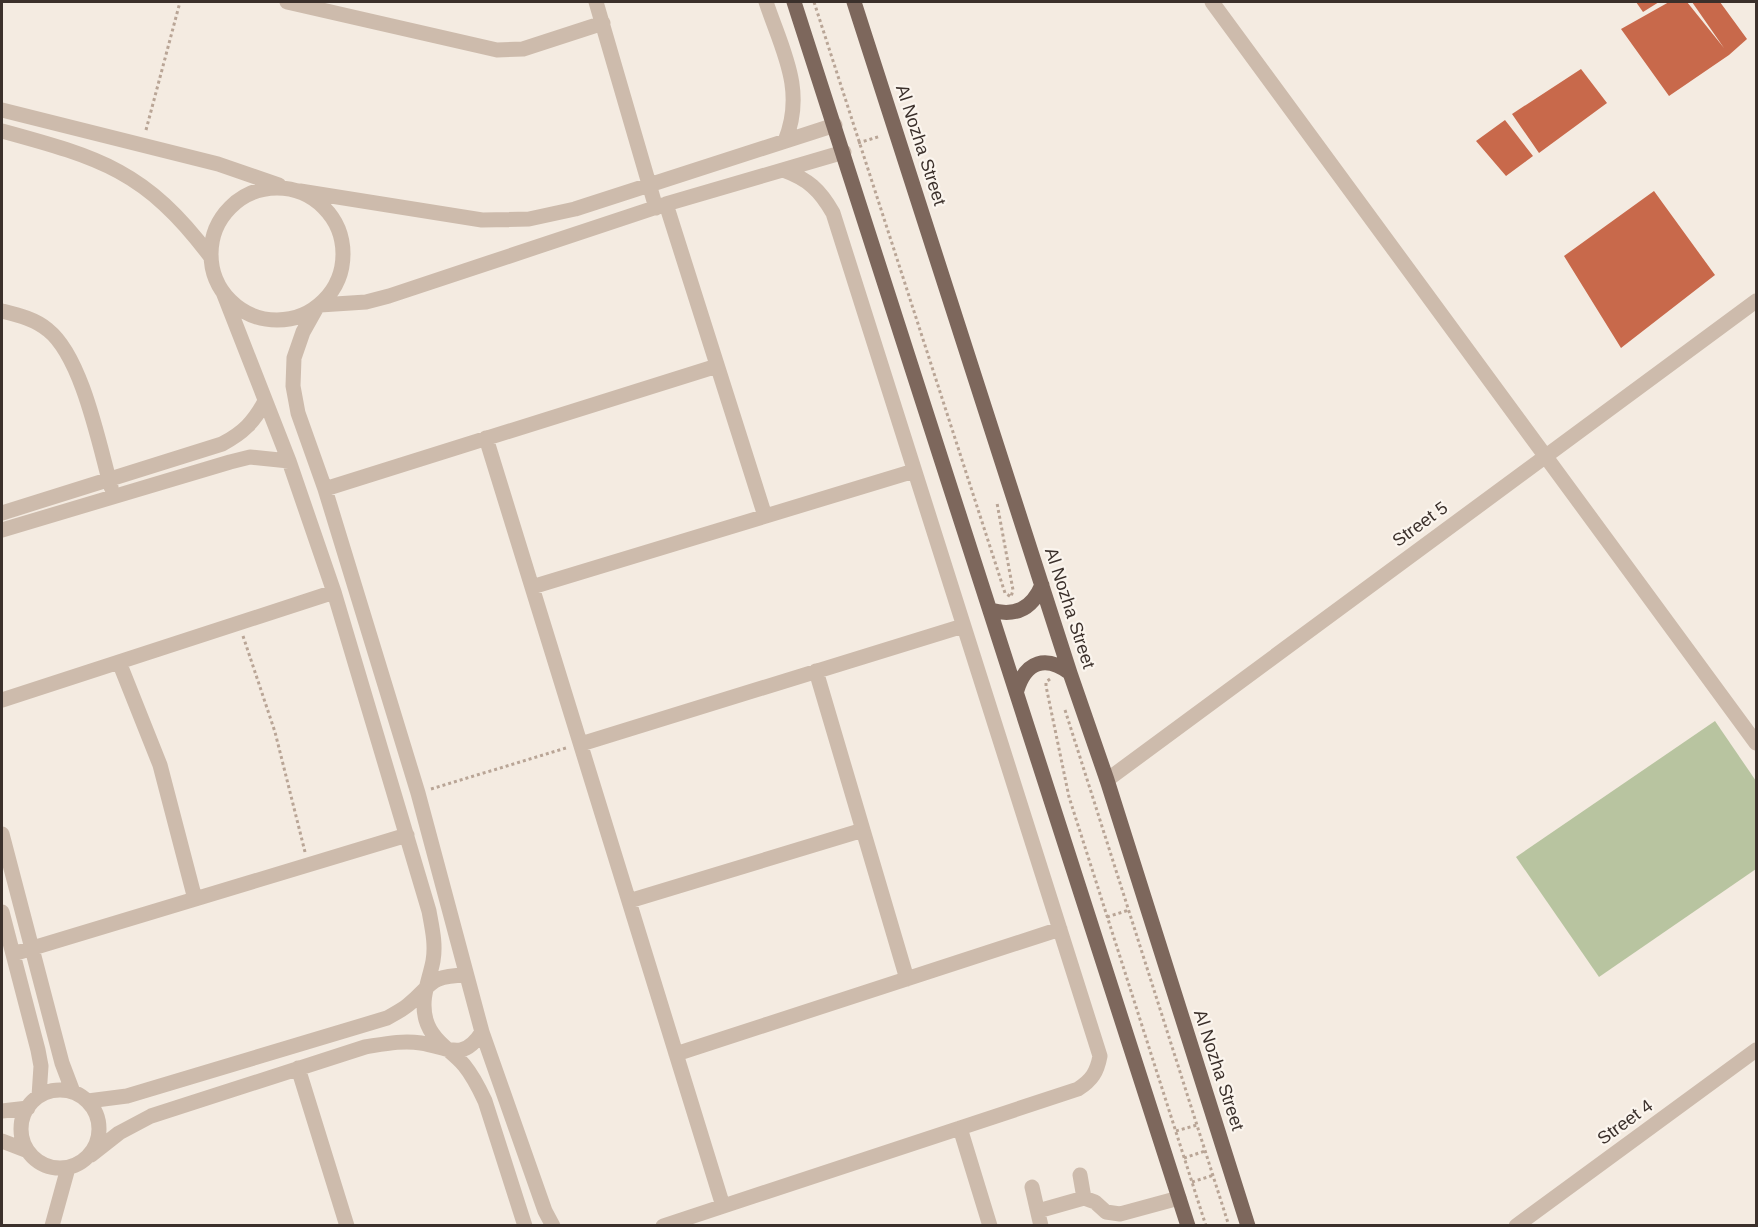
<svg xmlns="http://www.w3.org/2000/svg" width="1758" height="1227" viewBox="0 0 1758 1227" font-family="Arial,sans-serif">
  <rect width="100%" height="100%" fill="#f4ebe1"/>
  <path fill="#b8c4a0" d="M1715 721 1756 781V869L1599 977 1516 857Z"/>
  <path fill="#c8694b" d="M1636 2H1659L1643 12Z
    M1669 2H1687L1724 48 1692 2H1720L1747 39 1729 55 1669 96 1621 29Z
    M1581 69 1607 103 1539 153 1512 114Z
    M1505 120 1533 156 1506 176 1476 141Z
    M1654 191 1715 275 1621 348 1564 256Z"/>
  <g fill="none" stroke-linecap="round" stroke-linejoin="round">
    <path stroke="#b9a596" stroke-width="3" stroke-dasharray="3 3" stroke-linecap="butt" d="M814 2 1005 593 1011 597 1013 590 997 503
      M146 130 180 2
      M858 143 881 136
      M243 636 275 732 305 852
      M1050 679 1046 682V686L1069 797 1206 1226
      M1065 710 1229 1226
      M431 789 566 748
      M1107 917 1129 910
      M1176 1131 1197 1125
      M1184 1158 1205 1151
      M1192 1182 1214 1175"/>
    <path stroke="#cdbbac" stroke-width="15" d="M287 2 497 50 523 49 603 23
      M596 2 656 208
      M766 2C782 50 806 90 785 141
      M1212 2 1756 743
      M2 110 218 164 279 185
      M2 131C101 158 146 171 210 256
      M211 254a66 66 0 1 1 132 0a66 66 0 1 1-132 0Z
      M300 191 482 220 529 219 575 209 835 125
      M666 204 765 516
      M223 292 289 461 334 592 429 911C432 928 436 944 433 961 429 982 420 998 426 1020 432 1041 451 1050 464 1065 473 1076 479 1088 485 1101L525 1226
      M320 305 366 302 389 296 666 204 844 152
      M317 307 303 332 294 358 293 386 298 413 325 489 418 793 482 1032 545 1211 553 1226
      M2 311C18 315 35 319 48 330 82 357 99 444 111 487
      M486 438 723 1206
      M325 489 717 366
      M2 513 222 444C243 433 254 422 265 401
      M2 530 230 462 250 457 289 461
      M532 587 914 471
      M119 662 160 765 195 899
      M816 671 907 979
      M2 700 334 592
      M581 744 963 626
      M1107 780 1756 301
      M2 834 62 1063 73 1092
      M629 901 863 830
      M2 912 38 1050 41 1066 39 1096
      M13 954 407 835
      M676 1054 1060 929
      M298 1068 347 1226
      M21 1129a39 39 0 1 1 78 0a39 39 0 1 1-78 0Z
      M88 1101 127 1096 387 1018C394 1014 402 1010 408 1005 433 985 427 976 466 975
      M2 1111 28 1108
      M960 1128 990 1226
      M2 1141 28 1151
      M91 1155 119 1133 151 1116 365 1047C384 1044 402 1040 421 1043 448 1047 463 1062 482 1032
      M1080 1175 1084 1198
      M1032 1187 1041 1226
      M1038 1211 1084 1198 1095 1202 1106 1212 1120 1214 1179 1198
      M52 1226 68 1168
      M663 1226 1078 1089C1092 1080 1097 1072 1100 1056L833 213C820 190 808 179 783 170
      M1516 1226 1756 1050"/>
    <path stroke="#7d675c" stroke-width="15" d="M794 2 1188 1226
      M854 2 1070 673 1107 780 1248 1226
      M990 610C1015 617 1032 609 1042 585
      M1017 690C1026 661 1046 655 1070 673"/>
  </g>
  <g text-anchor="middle" stroke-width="4.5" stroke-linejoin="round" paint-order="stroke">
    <g font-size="18" fill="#3b302b" stroke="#fbf5ee">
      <text transform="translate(921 145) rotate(72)" y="6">Al Nozha Street</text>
      <text transform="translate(1420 524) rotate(-36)" y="6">Street 5</text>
      <text transform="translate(1070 608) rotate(72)" y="6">Al Nozha Street</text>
      <text transform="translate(1219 1070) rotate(72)" y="6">Al Nozha Street</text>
      <text transform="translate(1625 1122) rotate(-36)" y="6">Street 4</text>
    </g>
  </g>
  <rect width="1758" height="1227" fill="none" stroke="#3b302b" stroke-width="6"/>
</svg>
